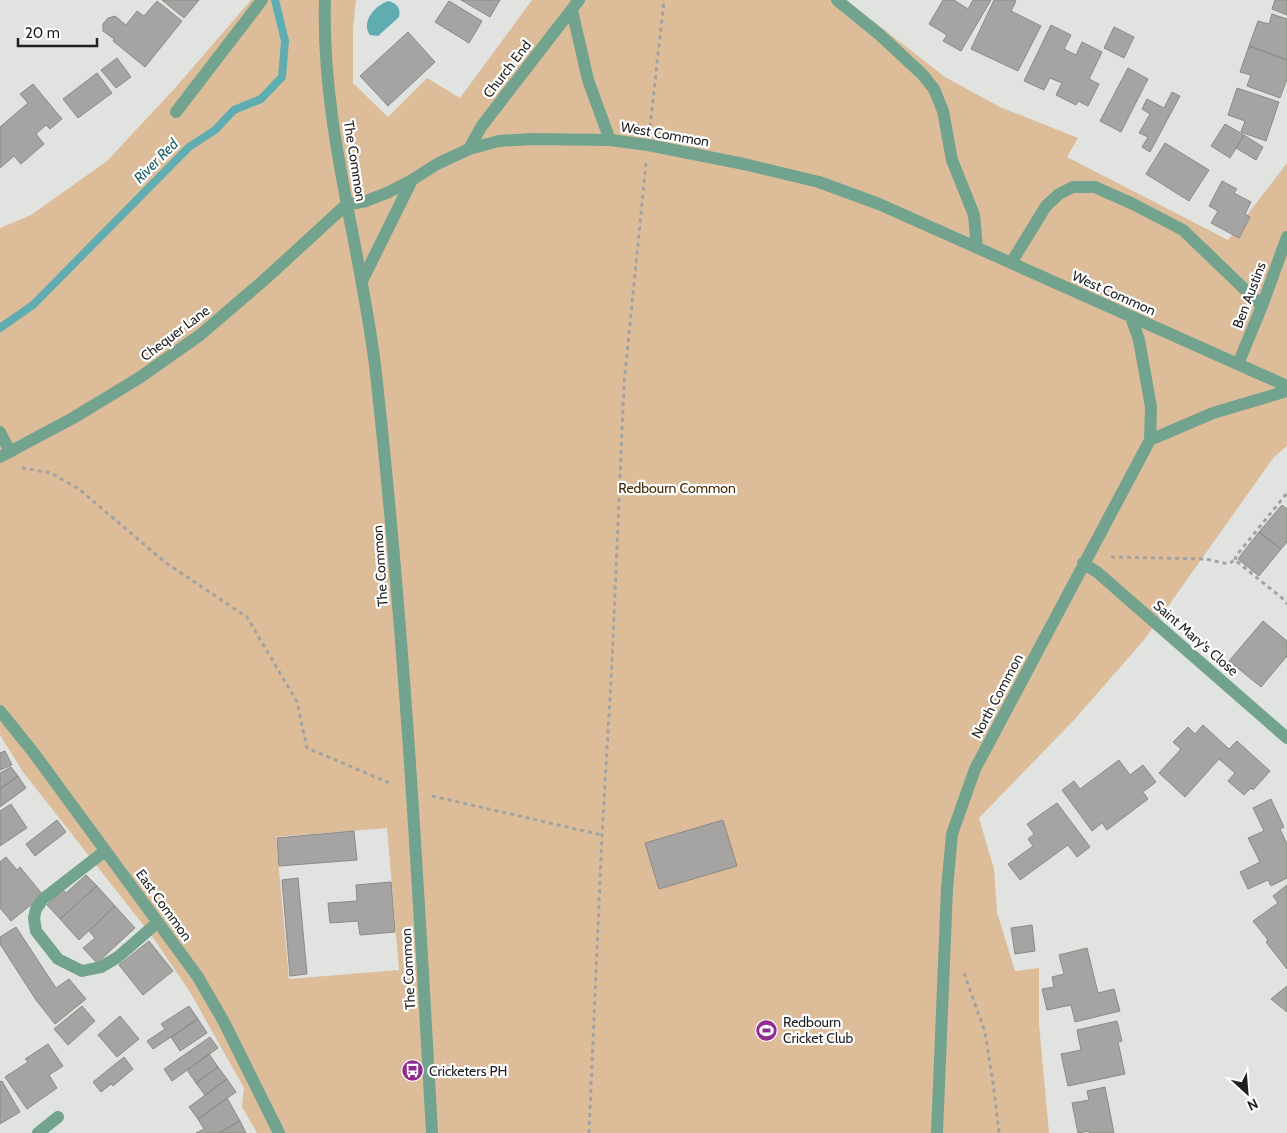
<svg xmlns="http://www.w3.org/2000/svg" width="1287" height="1133" viewBox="0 0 1287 1133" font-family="Cabin,sans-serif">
  <rect width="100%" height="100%" fill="#e1e3e0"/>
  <path fill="#ddbc99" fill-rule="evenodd" d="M251 0H356L353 29V83L388 117 427 78 460 98 532 0H846L945 77 1000 107 1078 138 1067 157 1228 240 1287 163V446L1274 457 1144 640 1074 720 979 818 994 869 997 912 1015 971 1039 968V1024L1049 1133H257L242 1107 244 1088 190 992 152 936 23 772 0 735V228L31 215 107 161 176 87ZM387 828 399 970 289 979 276 837Z"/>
  <path fill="#5fadb0" d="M389 1C397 4 401 8 399 17L378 36 370 35C360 22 376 4 389 1Z"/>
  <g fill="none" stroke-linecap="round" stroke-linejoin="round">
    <path stroke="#5fadb0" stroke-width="8" d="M0 328 33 305 189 147 215 130 234 110 261 99 282 77 285 41 275 0"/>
  </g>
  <path fill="#a5a4a2" stroke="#8b8a87" d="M162 0H199L184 18Z
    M461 0H500L490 17Z
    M943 0H954L968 9 973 0H991L961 51 943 41 947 35 929 24Z
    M994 0H1013L1016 1 1011 11 1041 26 1018 71 971 49Z
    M1275 0H1287V15L1272 9Z
    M157 1 182 21 145 67 113 41 114 39 103 31V24L108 18 115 16 126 25 137 11 144 16Z
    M449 1 482 21 469 43 435 22Z
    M1272 14 1287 19V60L1249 46 1258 21 1269 24Z
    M1051 25 1071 35 1064 49 1076 55 1082 42 1102 52 1089 79 1099 84 1088 106 1078 101 1076 105 1056 95 1062 83 1050 78 1044 90 1024 81Z
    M1114 27 1134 37 1124 58 1104 48Z
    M408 32 435 62 388 106 360 76Z
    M1249 46 1287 60V79L1280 98 1247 86 1251 75 1240 72Z
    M117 58 131 77 116 88 101 70Z
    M1128 68 1148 79 1121 132 1100 121Z
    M97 73 112 93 78 118 63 99Z
    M33 84 62 119 50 129 46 125 36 134 44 144 21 164 14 156 0 168V127L28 103 20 94Z
    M1237 88 1279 102 1266 141 1241 132 1245 121 1228 115Z
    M1172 92 1180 96 1150 152 1142 147 1148 137 1139 133 1150 114 1142 109 1147 99 1164 108Z
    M1225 124 1244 135 1230 158 1211 146Z
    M1244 135 1263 147 1256 160 1236 148Z
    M1165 143 1209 170 1189 201 1146 174Z
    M1222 181 1237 189 1234 193 1251 202 1245 214 1250 217 1239 238 1211 223 1218 211 1209 206Z
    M1282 505 1287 509V542L1281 549 1259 532Z
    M1259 532 1281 549 1259 576 1238 559Z
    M1263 621 1287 641V656L1261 687 1229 661Z
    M1203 725 1229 749 1237 741 1270 771 1253 790 1251 788 1244 795 1228 781 1235 773 1219 759 1185 797 1159 773 1181 749 1173 742 1188 727 1195 734Z
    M5 751 12 765 0 770V753Z
    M1119 760 1130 775 1143 765 1156 782 1143 792 1148 799 1107 830 1102 823 1092 831 1062 790 1074 781 1080 789Z
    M11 767 18 776 0 789V773Z
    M18 776 26 788 0 807V789Z
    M1271 799 1284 827 1280 829 1287 844V878L1271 886 1268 880 1248 889 1240 872 1260 862 1248 838 1264 831 1253 808Z
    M1057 803 1090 847 1077 857 1068 845 1020 880 1008 864 1033 846 1028 839 1034 834 1027 824Z
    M11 804 27 828 0 846V811Z
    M57 820 66 832 35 856 26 844Z
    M723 820 737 866 659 889 645 843Z
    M354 831 357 860 279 866 277 838Z
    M6 857 17 870 20 867 43 895 11 921 0 908V862Z
    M86 875 97 886 60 919 47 905 63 890 66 893Z
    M298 878 307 974 290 976 282 880Z
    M391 882 395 932 360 935 358 921 330 923 328 903 357 901 356 885Z
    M1287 885V969L1266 942 1268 940 1253 921 1278 903 1273 896Z
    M97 886 115 906 79 940 60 919Z
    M115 906 135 928 97 963 83 948 95 938 89 931Z
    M1032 925 1035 951 1015 954 1011 928Z
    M16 927 56 988 69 979 86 999 55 1024 36 1000 0 944V937Z
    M149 941 173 971 143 995 119 965Z
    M1087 948 1098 993 1114 989 1120 1011 1075 1022 1071 1005 1047 1010 1042 989 1054 987 1052 977 1064 974 1059 955Z
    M1287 986V1012L1271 999Z
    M82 1006 95 1021 68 1045 54 1029Z
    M189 1006 198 1019 153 1049 147 1041 165 1029 161 1024Z
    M120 1016 139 1039 117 1057 98 1035Z
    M198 1019 207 1033 180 1051 171 1037Z
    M1117 1021 1122 1041 1118 1042 1125 1074 1068 1086 1061 1054 1081 1050 1077 1030Z
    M210 1037 218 1048 172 1081 164 1069Z
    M48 1044 63 1066 49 1075 57 1088 27 1109 5 1077 28 1062 25 1059Z
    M209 1054 218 1067 196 1083 187 1070Z
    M124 1057 133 1069 113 1086 111 1084 101 1092 93 1082Z
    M218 1067 227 1079 205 1095 196 1083Z
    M227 1079 236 1092 198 1119 189 1107Z
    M2 1081 20 1112 0 1124V1082Z
    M1105 1087 1114 1133H1089V1131L1078 1133 1072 1103 1089 1100 1087 1091Z
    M227 1098 240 1121 219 1133H196L204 1129 198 1119Z
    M240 1121 246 1133H219Z"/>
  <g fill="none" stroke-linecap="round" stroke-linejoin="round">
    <path stroke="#a2a3a1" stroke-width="3" stroke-dasharray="4 4" stroke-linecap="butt" d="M650 127 664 0
      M22 468 51 473 79 489 166 563 247 617 297 702 307 748 392 784
      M1111 557 1206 559 1228 564 1235 560 1282 598 1287 604
      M1235 560 1236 556 1287 493
      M432 796 602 835
      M964 973 985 1032 994 1090 999 1133
      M589 1133 602 835 612 663 624 384 646 163"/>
    <path stroke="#71a38e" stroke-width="12" d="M325 0C321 127 362 249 376 374 404 626 418 880 432 1133
      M837 0 880 35 923 75 934 89 943 111 952 160 974 215 977 248
      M572 10 588 80 610 140
      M176 112 262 0
      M469 149 481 127 579 0
      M1011 263 1046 206 1059 194 1073 187H1095L1133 204 1183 230 1262 306
      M363 279 412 180
      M1131 317 1139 340 1151 407 1150 440
      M1238 364 1262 306 1287 237
      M0 432 10 452
      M0 457 73 418 139 378 200 335 263 281 346 205 366 201 389 192 412 180 437 164 469 149 499 141 531 139 610 140 648 145 744 164 819 182 879 204 1287 386
      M1083 563 1097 572 1287 738
      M0 711 33 752 198 977 224 1022 279 1133
      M105 851 43 899 36 909 34 918 36 931 58 959 82 971 101 967 118 957 158 922
      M38 1133 58 1117
      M937 1133 947 889 952 834 975 769 1150 440 1213 413 1287 391"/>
  </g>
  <defs>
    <symbol id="stadium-disc" viewBox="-11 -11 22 22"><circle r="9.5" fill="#922b8f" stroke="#fff"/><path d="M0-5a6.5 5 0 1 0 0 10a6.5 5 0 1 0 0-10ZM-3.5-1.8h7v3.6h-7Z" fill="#fff"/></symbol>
    <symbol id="bus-disc" viewBox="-11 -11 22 22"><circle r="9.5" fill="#922b8f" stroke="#fff"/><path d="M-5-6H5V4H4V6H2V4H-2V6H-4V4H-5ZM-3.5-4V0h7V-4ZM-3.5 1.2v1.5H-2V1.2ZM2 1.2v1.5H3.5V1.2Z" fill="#fff"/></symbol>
  </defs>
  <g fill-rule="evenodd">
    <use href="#stadium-disc" x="754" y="1018" width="25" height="25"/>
    <use href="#bus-disc" x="400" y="1058" width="25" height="25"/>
  </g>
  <g text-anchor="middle" stroke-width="4.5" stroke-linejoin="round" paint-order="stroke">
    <g font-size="14" fill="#1f201f" stroke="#fff">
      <text transform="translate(507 69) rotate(-52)" y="5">Church End</text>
      <text transform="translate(665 134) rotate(10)" y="5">West Common</text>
      <text transform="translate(355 161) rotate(81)" y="5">The Common</text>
      <text transform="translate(1114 293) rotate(24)" y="5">West Common</text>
      <text transform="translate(1249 295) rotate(-69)" y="5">Ben Austins</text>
      <text transform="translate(175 333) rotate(-37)" y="5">Chequer Lane</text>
      <text transform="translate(380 566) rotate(-94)" y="5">The Common</text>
      <text transform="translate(1196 638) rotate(41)" y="5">Saint Mary's Close</text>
      <text transform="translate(997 696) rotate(-62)" y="5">North Common</text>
      <text transform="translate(164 905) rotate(54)" y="5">East Common</text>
      <text transform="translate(408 969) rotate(-93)" y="5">The Common</text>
    </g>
    <g font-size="14" fill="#452904" stroke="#fff">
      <text x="677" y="493">Redbourn Common</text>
    </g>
    <g font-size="14" fill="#1f201f" stroke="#fff" text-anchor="start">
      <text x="783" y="1027">Redbourn<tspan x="783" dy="16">Cricket Club</tspan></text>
      <text x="429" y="1076">Cricketers PH</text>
    </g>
    <g font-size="15" font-style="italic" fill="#226265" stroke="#fff">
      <text transform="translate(156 161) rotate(-45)" y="5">River Red</text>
    </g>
  </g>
  <g transform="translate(1247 1093) rotate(154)" stroke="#ffffff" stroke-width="4" paint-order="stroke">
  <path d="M0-4L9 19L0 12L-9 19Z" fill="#1f201f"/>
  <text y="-8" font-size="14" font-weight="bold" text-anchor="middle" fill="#1f201f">N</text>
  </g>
  <path d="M18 38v8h79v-8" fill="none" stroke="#1f201f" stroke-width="2.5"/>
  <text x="25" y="38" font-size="15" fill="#1f201f" stroke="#ffffff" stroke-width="4" paint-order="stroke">20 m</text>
</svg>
